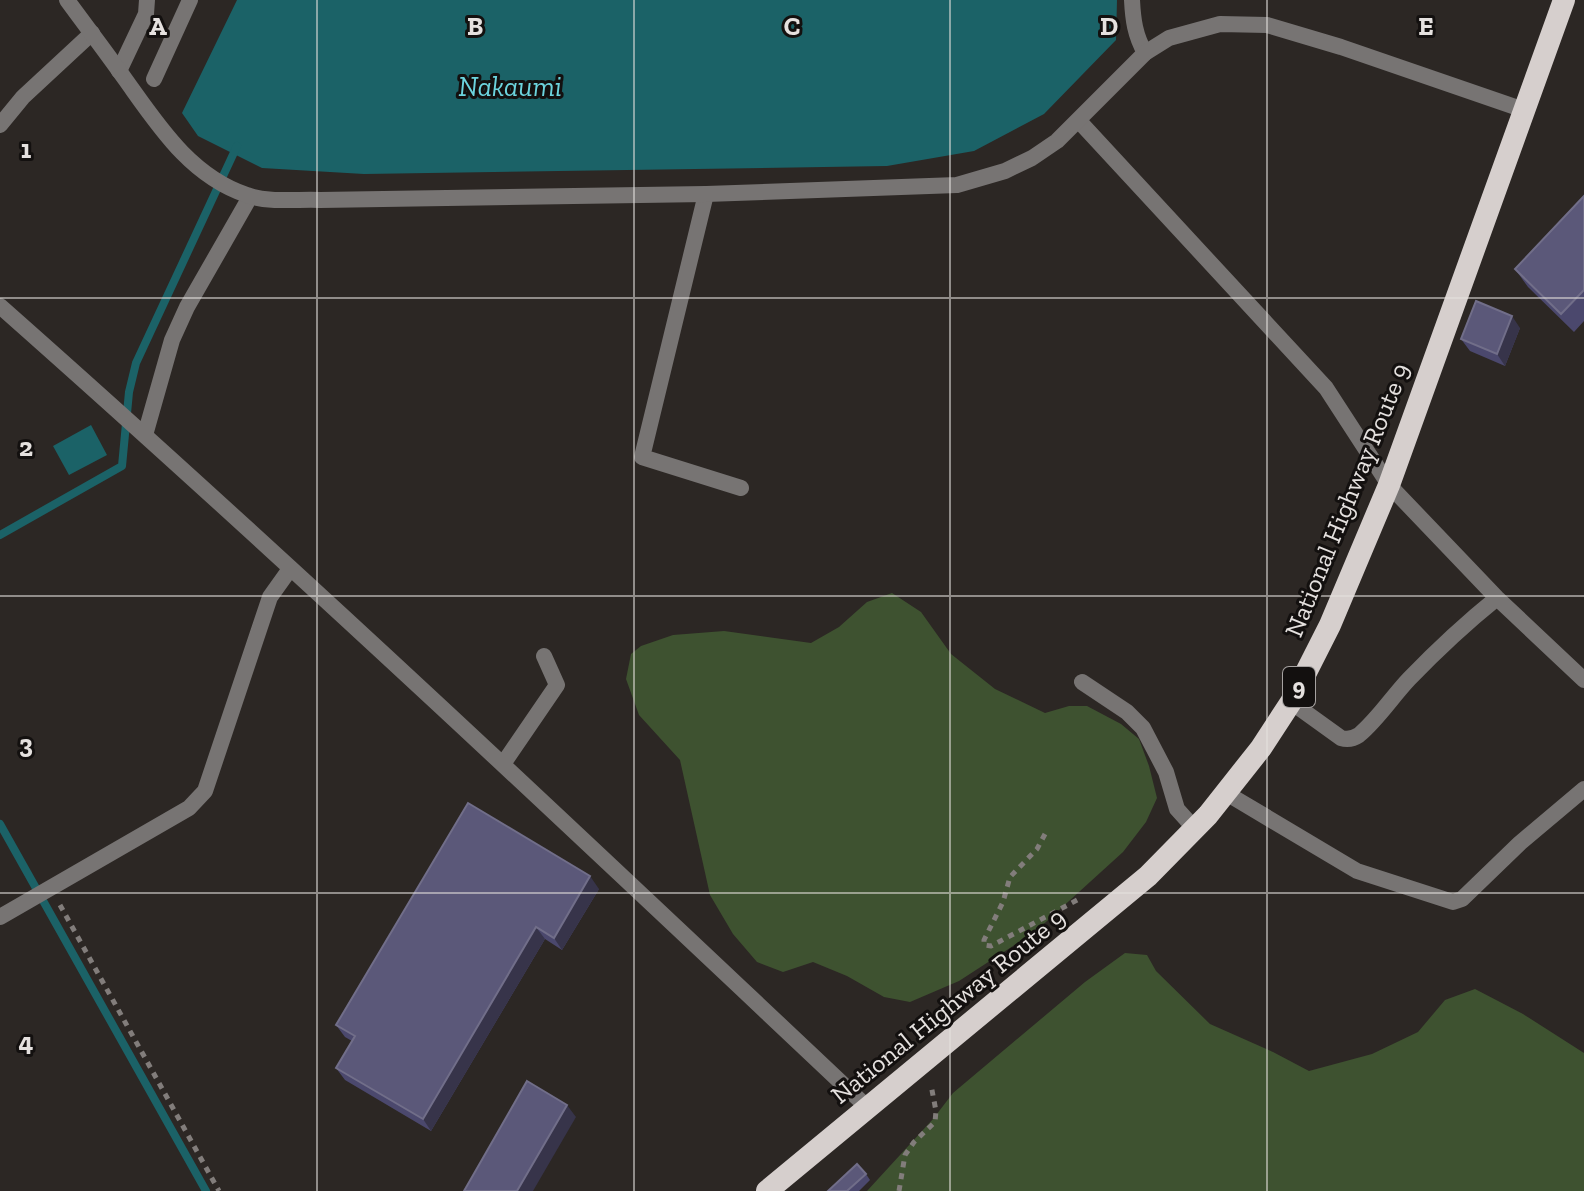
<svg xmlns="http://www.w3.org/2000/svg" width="1584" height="1191" viewBox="0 0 1584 1191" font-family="'Zilla Slab',serif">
  <rect width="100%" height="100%" fill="#2c2724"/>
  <path fill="#3e5230" d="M892 593 921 612 951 654 995 689 1045 713 1069 706H1087L1121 724 1139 739 1149 766 1157 798 1146 822 1123 852 1036 931 959 981 910 1002 884 997 847 976 813 962 783 972 757 962 733 934 710 895 680 760 639 715 626 679 631 654 641 646 673 635 724 631 811 643 839 627 867 602Z
    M1125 953 1147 955 1156 971 1210 1024 1273 1052 1309 1071 1372 1054 1418 1032 1445 1000 1475 989 1523 1014 1584 1053V1191H867L933 1119 953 1093 1085 982Z"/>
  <path fill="#1b6267" d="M237 0H1117L1116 40 1044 114 974 151 887 166 364 174 262 168 198 136 182 113Z
    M91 425 107 455 69 475 53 446Z"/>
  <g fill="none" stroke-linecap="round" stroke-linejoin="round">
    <path stroke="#1b6267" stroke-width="8" d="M0 535 122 466 129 392 136 363 237 146
      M0 824 206 1191"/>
    <path stroke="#827d7b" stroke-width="5" stroke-dasharray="6 6" stroke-linecap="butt" d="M1045 834 1037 849 1010 877 1003 902 984 940V945L991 946 1081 898
      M60 905 219 1191
      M899 1191 905 1155 914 1142 935 1122 936 1111 931 1085"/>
    <path stroke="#777473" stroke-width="16" d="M154 79 190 0
      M1082 682 1127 712 1143 728 1166 772 1177 809 1195 829"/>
    <path stroke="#777473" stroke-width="16" d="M1132 0C1133 20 1135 35 1145 53
      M119 71 146 14 147 0
      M1079 121 1326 388 1389 485 1497 598 1584 680
      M0 125 23 97 92 33
      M706 194 642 457 741 488
      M0 306C295 567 581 837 867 1107
      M145 435 172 340 187 307 250 197
      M1291 702 1341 738C1348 740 1353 739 1359 735 1378 719 1392 697 1409 679 1437 650 1466 623 1497 598
      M503 764 557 685 544 656
      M1226 793 1357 871 1453 902 1462 899 1520 843 1584 789
      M0 917 189 808 205 791 270 597 290 569"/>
    <path stroke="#777473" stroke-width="16" d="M67 0C86 26 106 52 125 79 158 125 190 176 247 195 268 203 297 199 320 200L706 194 957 185 1005 171 1032 158 1057 141 1145 53 1169 38 1220 24 1267 25 1341 47 1524 110"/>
    <path stroke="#d6cfcd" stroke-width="22" d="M767 1191 1148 876 1208 815 1261 748 1291 702 1330 625 1389 485 1564 0"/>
  </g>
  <path fill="#4b486d" d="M1584 196V321L1574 332 1528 287 1515 269Z
    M1520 328 1505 366 1470 351 1461 339Z
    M599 889 562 950 545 939 431 1131 345 1080 336 1068 352 1041 345 1037 336 1025Z
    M866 1174 870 1180 859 1191H828Z"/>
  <path fill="#37344a" d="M1512 316 1520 328 1505 366 1497 354Z
    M590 876 599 889 562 950 554 938Z
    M536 927 545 939 431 1131 423 1119Z
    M567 1105 576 1117 533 1191H517Z"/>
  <path fill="#5b5879" stroke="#716e89" stroke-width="2" d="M1584 196V290L1561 314 1515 269Z
    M1476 301 1512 316 1497 354 1461 339Z
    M468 803 590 876 554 938 536 927 423 1119 336 1068 355 1036 336 1025Z
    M527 1081 567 1105 517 1191H464Z
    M857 1164 866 1174 847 1191H828Z"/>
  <path fill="none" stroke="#e5e1df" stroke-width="2" stroke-opacity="0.55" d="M317 0V1191M634 0V1191M950 0V1191M1267 0V1191M0 298H1584M0 596H1584M0 893H1584"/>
  <g text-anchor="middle" stroke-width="6" stroke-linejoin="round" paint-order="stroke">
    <rect fill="#13100f" stroke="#a6a2a1" stroke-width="2" x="1283" y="667" width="32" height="40" rx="6"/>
    <g font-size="24" font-weight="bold" fill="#e5e1df">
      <text x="1299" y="695">9</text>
    </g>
    <g font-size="26" fill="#e5e1df" stroke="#13100f">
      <text transform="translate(1347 500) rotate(-68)" y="9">National Highway Route 9</text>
      <text transform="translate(948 1006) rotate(-39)" y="9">National Highway Route 9</text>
    </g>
    <g font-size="28" font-style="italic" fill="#6cd4de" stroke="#13100f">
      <text x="510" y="96">Nakaumi</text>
    </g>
  </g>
  <g font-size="26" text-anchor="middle" font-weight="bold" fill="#e5e1df" stroke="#13100f" stroke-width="6" stroke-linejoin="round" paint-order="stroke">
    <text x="158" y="35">A</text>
    <text x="475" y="35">B</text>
    <text x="792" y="35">C</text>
    <text x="1109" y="35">D</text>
    <text x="1426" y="35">E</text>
    <text x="26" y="158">1</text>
    <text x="26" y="456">2</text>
    <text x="26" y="753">3</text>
    <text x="26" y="1051">4</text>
  </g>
</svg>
